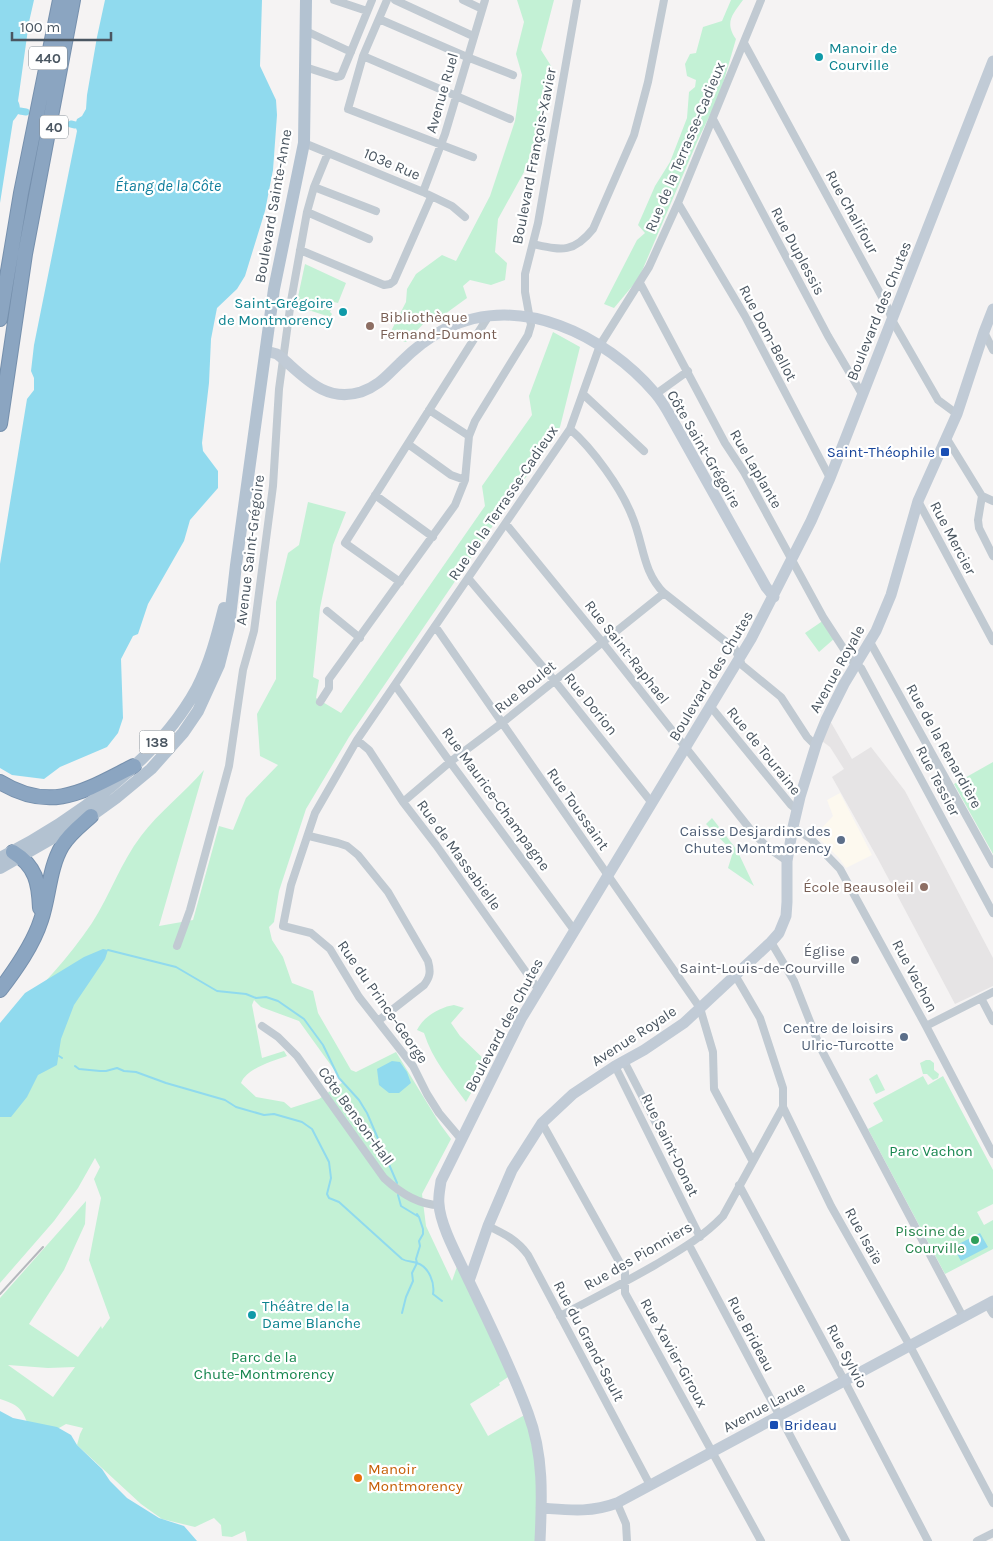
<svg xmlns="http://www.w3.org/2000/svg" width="993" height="1541" viewBox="0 0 993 1541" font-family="Karla,sans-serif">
  <rect width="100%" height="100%" fill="#f5f3f3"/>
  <path fill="#fdf9ef" d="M840 793 872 855 846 868 839 858 815 835 833 816 827 800Z"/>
  <path fill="#e6e4e5" d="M829 719 852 759 871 747 905 791 993 958V986L955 1004 878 859 832 777 844 769 830 747 822 741Z"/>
  <path fill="#c3f1d5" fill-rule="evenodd" d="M517 0H554L541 50 553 69 534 145 524 172 498 219 495 252 507 263 505 280 491 285 470 280 463 286 467 298 445 314 427 320 406 342 388 337 406 302 407 289 416 274 442 255 456 261 490 196 515 121 522 75 516 54 524 22Z
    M731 0H743C733 14 724 22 736 39L720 94 697 142 639 278 614 308 604 304 637 240 645 233 638 225 655 186 670 162 687 118 689 92 695 87 696 80 687 76 685 64 690 54 696 53 703 27 722 21Z
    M305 264 346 283 338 303 334 302 330 312 332 314 330 317 296 306Z
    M553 332 580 347 560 427 349 737 306 809 279 891 274 922 269 927 272 940 283 957 292 983 313 991 318 1013 351 1070 356 1072 396 1052 440 1124 451 1139 422 1194 426 1226 452 1281 459 1261 511 1375 499 1383 500 1385 470 1404 488 1436 528 1413 534 1433 540 1541H247L245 1531 232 1537 222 1536 221 1525 214 1518 195 1527 162 1519 141 1504 77 1445 80 1434 83 1428 66 1424 52 1432 28 1425C22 1407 17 1405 0 1399V1298L86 1201 85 1224 64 1270 29 1324 78 1357 101 1326 102 1329 110 1318 89 1260 101 1198 94 1179 100 1167 95 1158 78 1188 54 1221 0 1283V1029C33 995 66 962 92 923 110 895 121 862 141 836 159 812 184 793 204 770L159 926 193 920 219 826 233 830 246 798 278 765 260 756 257 714 276 679V602L288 553 299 545 308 502 346 512 333 545 320 608 313 677 319 680 316 698 341 713 485 506 482 486 532 415 529 396ZM254 1000 261 1007 299 1021 343 1082 319 1099 291 1108 284 1102 256 1097 241 1083C247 1068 273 1061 287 1056L284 1051 262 1058 252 1005ZM8 1365 48 1368 75 1367 53 1397Z
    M824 620 835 638 819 652 805 633Z
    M993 762V854L954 784Z
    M712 818 737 850 754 886 728 868 733 852 706 824Z
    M454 1005 464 1008 451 1023 460 1036 488 1063 466 1102C450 1080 432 1059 424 1033L417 1030C423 1017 440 1007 454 1005Z
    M926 1060H930L934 1063V1070L939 1074 938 1078 933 1080 927 1074H923L920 1063Z
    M877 1074 885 1090 876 1094 869 1079Z
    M923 1076 928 1085 943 1076 993 1170V1204L977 1212 984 1225 993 1220V1249L945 1274 868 1129 883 1121 873 1103Z"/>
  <path fill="#90daee" d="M0 0H34L29 22 18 101C22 109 19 114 13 121L0 203Z
    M105 0H262L260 66 276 100 277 115 273 170 265 211 245 276 237 289 217 308 211 339 209 383 202 443 203 451 218 471V488L190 520 184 541 148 604 138 634 133 636 121 659 123 718 118 733 107 747 60 767 44 779 12 775 0 768V564L27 399 34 390V378L31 371 34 345 77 131 75 125 77 119 82 116 86 109 87 95 97 37Z
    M103 949 108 950 105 959 74 1005 61 1039 57 1065 38 1075 27 1097 11 1117H0V1023L25 993 84 957Z
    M392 1061 400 1062 407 1072 411 1083 399 1093H389L379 1085 377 1069Z
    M980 1233 988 1247 961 1261 953 1247Z
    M0 1411 13 1418 57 1427 71 1435 77 1445 102 1469 110 1481 127 1498 159 1518 184 1526 197 1541H0Z"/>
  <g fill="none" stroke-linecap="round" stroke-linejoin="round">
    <path stroke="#90daee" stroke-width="2" d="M108 950 176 967 217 991 246 994 256 998 266 997 278 1001 304 1019 323 1045 339 1078 359 1100 367 1113 397 1183
      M59 1056 62 1058
      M75 1066 79 1069 100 1071H106L117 1068 124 1071 136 1072 166 1083 225 1100 236 1107 264 1115 274 1114 302 1122 312 1129 329 1162 331 1178 327 1194 329 1198 339 1202 402 1259C407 1262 412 1261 417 1263 429 1267 435 1283 433 1294L442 1301
      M398 1195 401 1206 419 1217 417 1214
      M402 1313 406 1297 413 1281 412 1273 417 1263 416 1259 420 1246 419 1241 423 1234V1229L419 1217"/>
    <path stroke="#90daee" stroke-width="7" d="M20 111 26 112
      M71 124 75 125"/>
    <defs>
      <path id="highway" d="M0 319 21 193 60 0
        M0 424 25 254 73 0
        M0 782C52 814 86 790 134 766
        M13 852C36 866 39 883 40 908
        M0 990C16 969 33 945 41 920 49 897 49 868 62 846 69 834 81 825 91 816"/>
    </defs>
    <use href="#highway" stroke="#7690ad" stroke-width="16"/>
    <path stroke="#c1cad2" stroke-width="8" d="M334 0 367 11
      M387 0 363 56 348 109 473 157
      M395 0 473 36
      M463 0 482 9
      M379 19 467 57 513 75
      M306 31 351 52
      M744 43 888 308 892 320 938 400 957 414
      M363 56 510 119
      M305 67 336 77 341 76 372 0
      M713 119 828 336 862 394
      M304 143 423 192 452 206 465 217
      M314 187 376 211
      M423 192 445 134 485 0
      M678 203 745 316 830 478
      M307 212 369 239
      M533 244C561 250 573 254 593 229L634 135 648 82 664 0
      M300 250 384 285 390 284 394 281 431 197
      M640 283 725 443 744 472 823 617 851 660 861 668 993 913
      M984 332 993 350
      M583 394 644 451
      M656 394 688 371
      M429 410 469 436
      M570 429C593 449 621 488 632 516 644 544 642 571 664 593L735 649 742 665 781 697 807 737 816 746
      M947 439 982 496 978 520 979 528 993 556
      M408 444 451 475 465 480
      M375 495 433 537
      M982 496 993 501
      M918 501 993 641
      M506 524 603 643 750 829 767 847 787 861
      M468 578 554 680 652 803
      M400 582 345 543 488 317
      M327 611 360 638
      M435 626 700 1008 713 1052 714 1089 752 1160
      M870 642 993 864
      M395 685 450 762 574 930
      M320 702 329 688V679L455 505 465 480 469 436 475 421 528 335 531 325 525 292V274L538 223 577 0
      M711 707 791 805 797 810
      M357 740 369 750 403 802 436 845 538 989
      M403 802 450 762 502 723 664 593
      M793 827 811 839 840 869 926 1026 993 1154
      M309 836 338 843 347 846 358 855 388 892 428 961C431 972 430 977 424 985L378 1021
      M771 942 794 981 820 1047 963 1317
      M177 946 190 910 229 766 243 670 254 631 273 486 279 389 291 301 307 212 314 187 328 153
      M735 975 760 1018 783 1088V1107L831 1206 910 1346 993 1503
      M981 998 993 1021
      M262 1026 278 1037 297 1056 384 1178C398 1191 418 1205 439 1205
      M926 1026 993 992
      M624 1061 660 1131
      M615 1066 700 1237
      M542 1123 625 1272V1293L761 1541
      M461 1139 439 1113 427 1094 413 1066 359 997 330 949 311 933 283 926 291 885 315 813 357 740 570 429 600 345 649 267 678 203 761 0
      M739 1185 844 1380 928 1541
      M488 1226C505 1234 517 1240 528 1255L650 1485
      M689 1245 846 1541
      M987 1304 993 1314
      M560 1316C592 1299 624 1283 655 1265 680 1250 703 1237 723 1216L783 1107
      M617 1503 626 1524 627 1541
      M977 1541 993 1533"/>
    <path stroke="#c1cbd6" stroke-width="11" d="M266 351 277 354 282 358C305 378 326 403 361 392 380 385 386 376 400 363 413 350 429 337 445 329 520 292 605 335 655 393 662 401 667 410 672 419L766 587 774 597
      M469 1281 488 1226 512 1170 542 1123 573 1094 615 1066 644 1050 684 1023 771 942 779 933 786 916 787 902V861L793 827 800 797 817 742 826 720 844 684 876 631 891 595 918 501 957 414 984 332 993 309
      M541 1508C569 1510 590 1513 617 1503L993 1301
      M540 1541C542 1498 544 1455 528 1413 512 1369 490 1325 469 1281 460 1261 440 1226 439 1204 438 1197 440 1189 441 1181L521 1019 751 639 811 521 830 478 993 61"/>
    <path stroke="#b3c2d1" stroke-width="12" d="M0 858C72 822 158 760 197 688 210 663 217 636 224 608
      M0 868 91 816 116 798 151 769 183 733 198 711 219 665 229 626 236 565 274 289 304 143 306 0"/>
    <use href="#highway" stroke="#8ba5c1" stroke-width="14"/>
    <path stroke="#b5b8bd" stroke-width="2" d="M0 1294 43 1247"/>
  </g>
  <g fill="#0f9aa8" stroke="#fff" stroke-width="2">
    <circle cx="819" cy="57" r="5"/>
    <circle cx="343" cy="312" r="5"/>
    <circle cx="252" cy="1315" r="5"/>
  </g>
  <g fill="#8d6e63" stroke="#fff" stroke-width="2">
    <circle cx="370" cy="326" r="5"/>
    <circle cx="924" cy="887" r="5"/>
  </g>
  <g fill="#1a4fb4" stroke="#fff" stroke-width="2">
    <rect x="940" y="447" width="10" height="10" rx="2.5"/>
    <rect x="769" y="1420" width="10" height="10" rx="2.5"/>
  </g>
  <g fill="#5c6f8a" stroke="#fff" stroke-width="2">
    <circle cx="841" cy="840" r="5"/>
    <circle cx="904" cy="1037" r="5"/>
  </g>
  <circle fill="#6b7280" stroke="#fff" stroke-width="2" cx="855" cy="960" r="5"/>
  <circle fill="#2e9e5b" stroke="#fff" stroke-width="2" cx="975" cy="1240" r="5"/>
  <circle fill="#e8710a" stroke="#fff" stroke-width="2" cx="358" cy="1478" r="5"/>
  <g text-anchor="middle" stroke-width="4.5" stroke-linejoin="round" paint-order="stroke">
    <g fill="#fff" stroke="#808990" stroke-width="1">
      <rect x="29" y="46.5" width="38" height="23" rx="4"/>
      <rect x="40" y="115.5" width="28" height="23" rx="4"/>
      <rect x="139.5" y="730.5" width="35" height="23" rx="4"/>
    </g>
    <g font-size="14" font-weight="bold" fill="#4a5661">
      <text x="48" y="63">440</text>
      <text x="54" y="132">40</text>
      <text x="157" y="747">138</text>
    </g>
    <g font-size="15" fill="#0d838f" stroke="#fff" text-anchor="start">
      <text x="829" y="53">Manoir de<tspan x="829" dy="17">Courville</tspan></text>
      <text x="333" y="308" text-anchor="end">Saint-Grégoire<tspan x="333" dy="17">de Montmorency</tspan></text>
      <text x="262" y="1311">Théâtre de la<tspan x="262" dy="17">Dame Blanche</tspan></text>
    </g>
    <g font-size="15" fill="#4a5661" stroke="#fff">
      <text transform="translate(442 93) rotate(-74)" y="5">Avenue Ruel</text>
      <text transform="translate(685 147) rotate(-67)" y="5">Rue de la Terrasse-Cadieux</text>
      <text transform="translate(534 156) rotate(-79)" y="5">Boulevard François-Xavier</text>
      <text transform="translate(392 164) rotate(23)" y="5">103e Rue</text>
      <text transform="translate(273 206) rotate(-80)" y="5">Boulevard Sainte-Anne</text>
      <text transform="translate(852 212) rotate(61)" y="5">Rue Chalifour</text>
      <text transform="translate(798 251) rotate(62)" y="5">Rue Duplessis</text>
      <text transform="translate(879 311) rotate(-68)" y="5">Boulevard des Chutes</text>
      <text transform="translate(768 333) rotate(62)" y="5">Rue Dom-Bellot</text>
      <text transform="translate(704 449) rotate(60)" y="5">Côte Saint-Grégoire</text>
      <text transform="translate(756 469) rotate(60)" y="5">Rue Laplante</text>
      <text transform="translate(503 503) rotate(-56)" y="5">Rue de la Terrasse-Cadieux</text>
      <text transform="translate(953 538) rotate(62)" y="5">Rue Mercier</text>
      <text transform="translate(250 550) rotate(-83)" y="5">Avenue Saint-Grégoire</text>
      <text transform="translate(627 652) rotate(52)" y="5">Rue Saint-Raphael</text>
      <text transform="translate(837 669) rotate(-61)" y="5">Avenue Royale</text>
      <text transform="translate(711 676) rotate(-59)" y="5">Boulevard des Chutes</text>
      <text transform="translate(525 687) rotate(-39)" y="5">Rue Boulet</text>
      <text transform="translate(591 704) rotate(51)" y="5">Rue Dorion</text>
      <text transform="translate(944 746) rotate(61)" y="5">Rue de la Renardière</text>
      <text transform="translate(764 751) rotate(51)" y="5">Rue de Touraine</text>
      <text transform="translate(938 781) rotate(62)" y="5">Rue Tessier</text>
      <text transform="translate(496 799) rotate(54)" y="5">Rue Maurice-Champagne</text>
      <text transform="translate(578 809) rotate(55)" y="5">Rue Toussaint</text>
      <text transform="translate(459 855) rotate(54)" y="5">Rue de Massabielle</text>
      <text transform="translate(915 976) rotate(62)" y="5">Rue Vachon</text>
      <text transform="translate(383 1002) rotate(55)" y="5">Rue du Prince-George</text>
      <text transform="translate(504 1025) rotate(-62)" y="5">Boulevard des Chutes</text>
      <text transform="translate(634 1036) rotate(-33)" y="5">Avenue Royale</text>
      <text transform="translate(356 1116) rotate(54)" y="5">Côte Benson-Hall</text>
      <text transform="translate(670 1145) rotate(64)" y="5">Rue Saint-Donat</text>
      <text transform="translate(864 1236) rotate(61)" y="5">Rue Isaïe</text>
      <text transform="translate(638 1256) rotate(-30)" y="5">Rue des Pionniers</text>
      <text transform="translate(751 1334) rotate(62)" y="5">Rue Brideau</text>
      <text transform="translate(589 1341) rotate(62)" y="5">Rue du Grand-Sault</text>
      <text transform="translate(674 1353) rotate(61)" y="5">Rue Xavier-Giroux</text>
      <text transform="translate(847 1356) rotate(62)" y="5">Rue Sylvio</text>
      <text transform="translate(764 1407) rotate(-28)" y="5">Avenue Larue</text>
    </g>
    <g font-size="15" fill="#785e54" stroke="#fff" text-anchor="start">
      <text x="380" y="322">Bibliothèque<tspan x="380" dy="17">Fernand-Dumont</tspan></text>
      <text x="914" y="892" text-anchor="end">École Beausoleil</text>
    </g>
    <g font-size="15" fill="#164399" stroke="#fff" text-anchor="end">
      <text x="935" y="457">Saint-Théophile</text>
      <text x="784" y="1430" text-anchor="start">Brideau</text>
    </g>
    <g font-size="15" fill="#4e5e75" stroke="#fff" text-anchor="end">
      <text x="831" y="836">Caisse Desjardins des<tspan x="831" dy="17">Chutes Montmorency</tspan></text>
      <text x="894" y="1033">Centre de loisirs<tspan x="894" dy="17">Ulric-Turcotte</tspan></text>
    </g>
    <g font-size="15" fill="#5b616d" stroke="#fff" text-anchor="end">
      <text x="845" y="956">Église<tspan x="845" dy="17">Saint-Louis-de-Courville</tspan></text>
    </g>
    <g font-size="15" fill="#17864f" stroke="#fff">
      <text x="931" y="1156">Parc Vachon</text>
      <text x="264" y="1362">Parc de la<tspan x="264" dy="17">Chute-Montmorency</tspan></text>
    </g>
    <g font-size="15" fill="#27864d" stroke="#fff" text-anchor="end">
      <text x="965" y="1236">Piscine de<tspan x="965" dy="17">Courville</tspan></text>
    </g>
    <g font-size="15" fill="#c56008" stroke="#fff" text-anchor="start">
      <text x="368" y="1474">Manoir<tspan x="368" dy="17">Montmorency</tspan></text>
    </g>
    <g font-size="16" font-style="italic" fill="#0c7c9b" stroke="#fff">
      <text x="168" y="191">Étang de la Côte</text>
    </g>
  </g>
  <path d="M12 32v8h99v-8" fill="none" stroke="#4a5661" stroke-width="2.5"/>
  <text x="20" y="32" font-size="15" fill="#4a5661" stroke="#ffffff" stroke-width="4" paint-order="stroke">100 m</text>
</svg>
